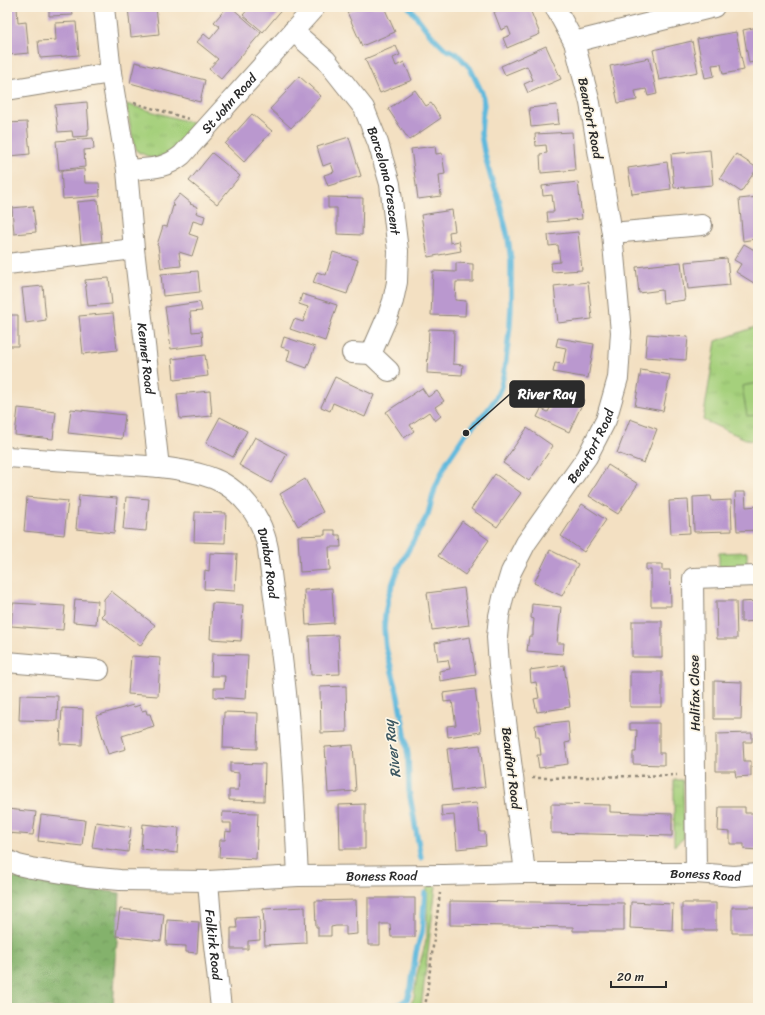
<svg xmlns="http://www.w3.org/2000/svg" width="765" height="1015" viewBox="0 0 765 1015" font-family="Sriracha,sans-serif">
  <defs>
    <pattern id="grass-tufts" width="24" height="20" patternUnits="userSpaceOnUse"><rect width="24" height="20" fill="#a5d07c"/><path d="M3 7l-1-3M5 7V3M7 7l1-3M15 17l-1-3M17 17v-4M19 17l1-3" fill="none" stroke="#8eb36b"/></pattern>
    <pattern id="forest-crowns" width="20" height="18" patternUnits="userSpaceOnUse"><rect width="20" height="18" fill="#84b26c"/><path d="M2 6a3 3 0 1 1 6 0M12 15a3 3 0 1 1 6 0" fill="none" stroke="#6c9159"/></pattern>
  </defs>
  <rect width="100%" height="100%" fill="#fcf5e5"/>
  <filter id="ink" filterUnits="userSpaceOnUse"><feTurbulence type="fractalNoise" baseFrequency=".025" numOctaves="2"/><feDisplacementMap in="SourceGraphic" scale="8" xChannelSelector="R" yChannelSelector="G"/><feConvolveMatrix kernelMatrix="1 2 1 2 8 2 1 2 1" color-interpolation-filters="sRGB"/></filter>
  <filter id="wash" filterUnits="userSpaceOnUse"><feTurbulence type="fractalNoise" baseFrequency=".012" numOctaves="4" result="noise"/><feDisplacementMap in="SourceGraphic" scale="16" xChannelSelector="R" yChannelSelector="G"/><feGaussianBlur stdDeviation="0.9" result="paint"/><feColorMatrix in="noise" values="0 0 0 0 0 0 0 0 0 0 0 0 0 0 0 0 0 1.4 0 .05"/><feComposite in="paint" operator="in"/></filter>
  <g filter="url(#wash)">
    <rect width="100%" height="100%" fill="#f3e0c2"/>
    <path fill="url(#grass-tufts)" stroke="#687e54" d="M126 104 196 124 172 153 159 158H152L138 152 134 145Z
      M758 326V434L750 441 703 420 716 341Z
      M747 552V567H719V553Z
      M674 780H683L684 838 674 846Z
      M427 886H436L421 1008H408L414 998 417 975 427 937Z"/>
    <path fill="url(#forest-crowns)" stroke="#586e4c" d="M7 877 120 893 113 1008H7Z"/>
    <path fill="#a5d07c" stroke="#687e54" d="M758 383V415L747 416 742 386Z"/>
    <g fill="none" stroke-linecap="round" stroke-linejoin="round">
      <path stroke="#60b9dd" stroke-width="5.5" d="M409 7 430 34 444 48 458 55 470 68 482 93 484 105 482 117 481 134 484 151 491 178 498 196 508 238 511 261V306L510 325 505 368 501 387 496 398 487 411 466 433 446 463 435 488 428 514 398 569 389 594 385 615 384 628 386 648 396 687 404 728 408 756 409 791 421 858
        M396 1008 398 1005 407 999 411 988 416 952 422 932 425 893"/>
    </g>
    <g id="blocks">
      <path fill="#ba98cf" d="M7 7H17L18 23 26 22 29 53 8 55 7 41Z
        M49 7H72L73 15 49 16Z
        M128 7H156L159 34 131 37Z
        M227 7H231L261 33 221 79 209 69 218 59 197 42 204 34 210 39 220 27 214 22Z
        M250 7H284L263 32 243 15Z
        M355 7H384L395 32 362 46 347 12 356 9Z
        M507 7H529L540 34 507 48 503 38 511 35 508 27 501 30 494 12Z
        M76 22 79 55 40 58 38 41 56 40 55 23Z
        M758 27V61L749 63 743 30Z
        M736 32 744 70 723 74 721 64 712 65 714 76 705 78 697 39Z
        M692 41 698 72 659 80 653 50Z
        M396 46 400 55 393 58 396 66 404 62 412 80 380 93 365 59Z
        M546 46 561 79 528 93 524 84 533 80 527 66 505 75 501 66Z
        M649 58 657 94 648 96 646 89 635 91 637 100 618 103 610 66Z
        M135 62 205 80 200 102 130 83Z
        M299 76 321 96 291 128 270 109 287 91 286 90Z
        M415 90 426 106 431 103 441 118 409 140 388 109Z
        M87 102 89 129H88V136L73 137 72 131 58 132 55 105Z
        M557 105 559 124 531 127 529 108Z
        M252 114 272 131 244 162 225 144Z
        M27 122 30 154 10 156 7 123Z
        M572 132 575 170 541 173 540 154 547 153 546 145 536 146 535 134Z
        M349 137 361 176 328 186 324 175 334 172 331 163 323 166 317 147Z
        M93 138 94 149 84 150 85 167 59 170 56 141Z
        M435 146 436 154 442 153 445 174 439 175 441 196 418 199 411 149Z
        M710 150 713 185 674 188 671 154Z
        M212 153 240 176 217 204 189 181Z
        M736 154 757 168 741 192 720 178Z
        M667 162 671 189 632 194 628 168Z
        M84 169 85 183H99L100 196 63 199 61 171Z
        M578 182 582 219 548 222 547 212H554L552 195 543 196 542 186Z
        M180 194 191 203 190 204 198 207 196 213 205 216 203 224 193 221 189 234 198 237 192 256 179 252 181 266 161 268 158 246 157 245 163 226 167 227 173 206H175L172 204Z
        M328 197 363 198 362 235 337 234V208H328Z
        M758 197V245H755V239L743 241 739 199Z
        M98 200 102 242 81 244 77 202Z
        M7 204H8L10 225H7Z
        M33 206 36 232 14 234 12 208Z
        M452 210 455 231 449 232 450 243 459 241 461 251 428 257 421 215Z
        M578 232 582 270 552 272 551 263 560 262 558 245 549 246 548 235Z
        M744 244 758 252V284L757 285 736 272 741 264 734 260Z
        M333 252 358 260 347 294 313 283 317 272 326 275Z
        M727 258 730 285 688 289 685 262Z
        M681 262 685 300 663 303 662 290 639 293 636 267Z
        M456 263 473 264V282H456L455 300 466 301 465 316 431 315 433 271 456 272Z
        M198 271 200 292 163 296 161 274Z
        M109 278 112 304 88 306 85 280Z
        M588 282 592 319 558 323 554 286Z
        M43 286 46 320 26 323 22 288Z
        M302 294 337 305 325 341 290 329 294 319 303 322 306 314 308 307 299 304Z
        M200 302 202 311 190 312 192 332 202 331 203 345 171 349 165 307Z
        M113 313 117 350 83 354 79 316Z
        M7 315H18V346H7Z
        M429 329 454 330 453 364 463 365 462 375 427 373Z
        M647 334 688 337 686 360 645 357Z
        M284 337 315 347 307 368 287 361 290 350 281 347Z
        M558 338 594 344 588 378 553 372 555 363 563 364 566 348 556 346Z
        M205 355 208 376 174 380 172 359Z
        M641 370 670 375 663 411 635 406Z
        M335 377 374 395 365 417 333 403 330 411 321 407Z
        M552 384 584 400 569 432 537 417 541 409 548 412 555 398 547 394Z
        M422 388 428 397 437 391 444 401 435 407 441 416 435 421 429 412 410 425 414 431 404 438 386 412Z
        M210 391 212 416 180 419 177 394Z
        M18 408 56 412 53 439 15 435Z
        M71 409 125 415 122 439 68 433Z
        M220 417 247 431 233 457 206 443Z
        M630 419 657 429 644 463 617 453Z
        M527 428 553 446 529 481 503 463Z
        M255 437 287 454 271 483 239 465Z
        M608 465 638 484 618 514 589 496Z
        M495 474 521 493 497 527 471 509Z
        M305 479 323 512 298 526 280 494Z
        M735 492H745L746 507 758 506V530L737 531Z
        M79 495 117 498 114 533 76 529Z
        M711 496 712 501 731 500 732 531 694 532 693 497Z
        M27 497 68 501 64 535 24 531Z
        M126 497 149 499 146 531 123 529Z
        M688 500 690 533 671 534 669 501Z
        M582 504 606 520 584 552 561 536Z
        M195 512 226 513 225 543 194 542Z
        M462 521 489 540 465 575 438 556Z
        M325 530H335V535H340L341 547H329L330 570 300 572 298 536 325 535Z
        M550 550 578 564 562 596 534 583Z
        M210 553 237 554 235 591 204 589 205 570 209 571Z
        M646 564H662V570H670L671 606H651V570H646Z
        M332 588 334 623 306 625 304 590Z
        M464 588 469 625 432 630 427 593Z
        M111 591 155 625 140 646 101 616 104 613V599Z
        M75 599 98 601 96 624 73 622Z
        M716 601H736L737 639H717Z
        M758 601V621L741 622V602Z
        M13 603 65 606 63 630 11 626Z
        M212 603 243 605 241 641 210 639Z
        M532 604 561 607 557 643H564L563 654 527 651 529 636H533V629L534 619 531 618Z
        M632 621H662V657H632Z
        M338 635 340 674 311 675 309 636Z
        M470 637 476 675 440 681 439 671 450 669 448 660 438 661 435 643Z
        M212 654 248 655 246 699 214 697V688H224L225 676H211Z
        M131 656 160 658 158 696 128 694Z
        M564 665 570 707 537 712 534 699 539 698 536 682 531 683 530 670Z
        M630 672H662V707H630Z
        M714 681 742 682 741 719H714Z
        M346 686 347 732 321 733 320 687Z
        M475 689 481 732 448 737 447 726 456 725 452 701 444 702 443 693Z
        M20 695 58 696 57 721 19 720Z
        M133 705 134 707 140 705 142 711 146 710 147 714H150L154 726 122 736 126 749 108 754 96 716Z
        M62 708 83 709 82 745 60 744Z
        M224 712 258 713 257 749 223 748Z
        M568 721 570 742 565 743 568 764 539 768 537 755H541L539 737H536L535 725Z
        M630 723H659V753H664V765L633 764V752H636L637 730H630Z
        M752 733V742H743L744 761H751V776L736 777 735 771H716V734Z
        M353 745 356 791 328 793 325 747Z
        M480 745 485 787 452 791 447 749Z
        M230 763 265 764 264 801 229 800V790H238L239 781V773L230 772Z
        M477 803 480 832H485L486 846 457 849 454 815 442 816 441 806Z
        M365 804V849H340L339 805Z
        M551 804 610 805V812L672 814V836L551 833Z
        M719 807H745V813H758V850L744 849V844H730V832L718 831Z
        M7 809 36 812 33 835 7 833Z
        M223 812 258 813 256 859 219 857 220 840H225L226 831 231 832V823H222Z
        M41 815 85 820 82 846 38 841Z
        M96 822 131 827 128 852 92 847Z
        M143 824 179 828 177 853 141 849Z
        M368 898H415V937H391L390 924H380V945H368Z
        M356 900 357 934 346 935V926H336L331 927V936H318V927H316L315 901Z
        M450 901 624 903V931H573V927L450 925Z
        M631 902 673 904 672 930 630 928Z
        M682 903H716V930H682Z
        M305 907 306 943 265 945 263 909Z
        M732 907H758V933H732Z
        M120 909 164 914 161 941 116 936Z
        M259 917 260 940 248 941V949H231V928H237L236 918Z
        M167 920 199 922 197 953 186 952V946L166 945Z"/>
    </g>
  </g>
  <g filter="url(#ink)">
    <use href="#blocks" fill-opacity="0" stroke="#8f8676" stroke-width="1"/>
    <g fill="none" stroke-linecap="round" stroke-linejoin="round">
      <defs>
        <g id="minor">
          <path id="s1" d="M104 7 111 73 127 170 134 249 159 467"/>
          <path id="s2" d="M293 31 326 60 364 108 378 143 390 184 398 251 397 282 393 301 388 315 371 354 389 371"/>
          <path d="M574 42 714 7"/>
          <path d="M7 90 111 73"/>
          <path id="s3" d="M127 170C148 168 164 170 182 155L315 7"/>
          <path d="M612 233 702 225"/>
          <path d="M7 264 134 249"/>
          <path d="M352 353 371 354"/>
          <path id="s4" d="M7 457C42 459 78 462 113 464 146 466 194 467 223 483 242 494 258 514 264 534 266 539 267 544 268 549 274 600 282 651 287 703 293 760 295 818 298 876"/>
          <path d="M7 662 99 670"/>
          <path id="s5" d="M7 860 18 865 31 868 87 877 120 880 208 881 298 876 443 875 525 873H696L734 876 758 874"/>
          <path id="s6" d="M525 873 499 665 497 637 499 616 503 598 511 572 526 543 587 457 606 420 618 378 621 332 612 233 590 103 574 42 555 7"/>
          <path d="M696 873 693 578 758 576"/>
          <path id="s7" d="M208 881 211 918 221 1008"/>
        </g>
      </defs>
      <use href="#minor" stroke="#8f8676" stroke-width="22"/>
      <path stroke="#8f8676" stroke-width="2.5" stroke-dasharray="3 3" stroke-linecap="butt" d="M134 103 189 119
        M532 778H549L677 775
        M425 1008 440 893"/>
      <use href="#minor" stroke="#fff" stroke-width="20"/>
    </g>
  </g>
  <g text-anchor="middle" stroke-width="3.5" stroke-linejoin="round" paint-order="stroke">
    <g font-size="13" fill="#2b2b2b" stroke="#fcf5e5">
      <text dy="5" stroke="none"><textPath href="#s3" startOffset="128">St John Road</textPath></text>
      <text transform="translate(591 118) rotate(79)" y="5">Beaufort Road</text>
      <text dy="5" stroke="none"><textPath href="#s2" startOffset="181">Barcelona Crescent</textPath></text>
      <text dy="5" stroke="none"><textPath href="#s1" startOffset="354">Kennet Road</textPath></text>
      <text dy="5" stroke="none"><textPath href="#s6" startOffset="454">Beaufort Road</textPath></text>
      <text dy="5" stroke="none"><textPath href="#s4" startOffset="315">Dunbar Road</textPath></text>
      <text transform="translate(694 693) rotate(-91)" y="5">Halifax Close</text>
      <text transform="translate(512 768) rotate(83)" y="5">Beaufort Road</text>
      <text dy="5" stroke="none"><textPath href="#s5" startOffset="701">Boness Road</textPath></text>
      <text dy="5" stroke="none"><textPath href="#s5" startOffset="377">Boness Road</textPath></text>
      <text dy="5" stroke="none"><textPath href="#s7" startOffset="64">Falkirk Road</textPath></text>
    </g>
    <g font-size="14" font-style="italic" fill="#3b5660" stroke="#fcf5e5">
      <text transform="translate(392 749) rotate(-97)" y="5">River Ray</text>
    </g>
  </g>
  <path fill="none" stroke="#2b2b2b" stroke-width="1.5" d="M466 433L510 394"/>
  <circle fill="#2b2b2b" stroke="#fcf5e5" stroke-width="1.5" cx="466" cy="433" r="4"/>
  <rect fill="#2b2b2b" stroke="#2b2b2b" stroke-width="1.5" x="510" y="381" width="74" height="26" rx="4"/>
  <g font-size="14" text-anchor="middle" font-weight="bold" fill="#fff">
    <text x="547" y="399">River Ray</text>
  </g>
  <rect width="765" height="1015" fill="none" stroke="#fcf5e5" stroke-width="24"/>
  <path d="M611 981v6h55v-6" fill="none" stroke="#2b2b2b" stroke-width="2"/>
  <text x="617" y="981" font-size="12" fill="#2b2b2b" stroke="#fcf5e5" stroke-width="3" paint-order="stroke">20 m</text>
</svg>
